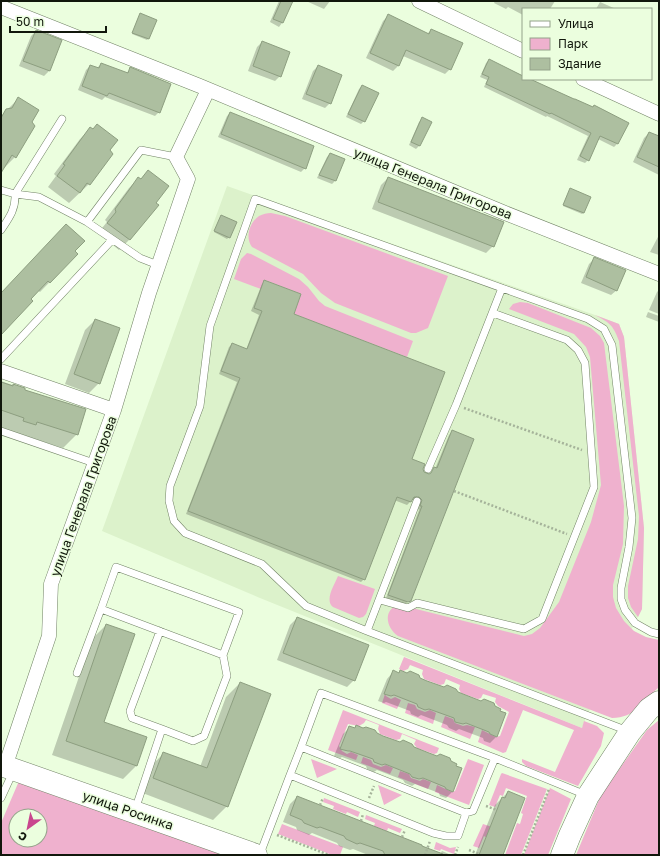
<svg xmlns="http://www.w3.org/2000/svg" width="660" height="856" viewBox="0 0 660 856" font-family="'Golos Text',sans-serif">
  <rect width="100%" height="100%" fill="#ebfede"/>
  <path fill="#dcf2cb" d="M227 186 595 315 619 324 624 337 644 528 642 609 587 715 582 728 260 598 102 531Z"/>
  <path fill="#efb1ce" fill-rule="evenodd" d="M271 213 285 216 448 276 428 328 416 333H411L335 303 321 293 303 274 252 247C245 238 249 223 259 216 263 214 267 213 271 213Z
    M247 253 251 254 299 279 308 287 319 301 325 306 413 341 407 357 294 314 301 294 265 280 261 289 234 279 241 259Z
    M520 302 528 303 591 328 600 336 604 343 624 506 623 544 613 585V597L616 608 624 621 634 631 646 637 659 640V687C643 701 635 718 612 718L398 636C385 627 383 608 400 605L524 636 532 634 540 628 559 602 591 522 601 485 590 357 586 347 574 334 509 309 513 304Z
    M595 315 619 324 624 337 644 528 642 609 638 617 631 607 628 598V586L638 539 639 516 619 341C613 325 610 323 595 315Z
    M338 576 375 589 366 614 363 617 359 618 333 607C324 600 335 584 338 576Z
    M404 657 582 728 584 721 597 726 604 733 601 746 578 786 526 766 522 762V759L555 772 574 730 523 710 506 752 503 753 478 742 482 730 496 737 500 736 509 712 498 706 495 702 496 698 483 694 481 698 478 699 461 693 459 689 460 685 446 679 444 684 440 685 424 679 422 674 423 670 410 665 408 669 403 671 399 669Z
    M385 694 386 696 391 699 395 697 401 700 397 709 382 703Z
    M408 703 415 705 417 709 425 712 430 710 436 713 433 724 405 713Z
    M343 710 439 748 437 753 434 754 417 748 414 744 416 740 402 734 400 739 396 740 380 734 378 729 379 725 366 720 364 723 359 726 348 724 339 746 342 751 347 754 351 752 358 755 356 760 328 750Z
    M445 716 453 719 455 723 463 726 467 725 475 727 470 739 441 727Z
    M659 720V855H576L601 795 647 730Z
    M363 757 371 760 373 764 381 767 386 765 393 768 390 774 361 763Z
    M311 759 337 769 317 778Z
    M468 759 484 765 469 805 435 792 437 785 452 792 455 791Z
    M400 771 409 774 411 778 420 781 423 779 431 782 428 789 398 777Z
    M502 773 547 789 521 855H505L517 823 520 824 523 814 521 813 527 796 506 788 503 796 500 795 495 807 489 805 501 774Z
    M22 774 250 855H1V823ZM16 816H40V840H16Z
    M378 785 402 795 384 805Z
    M550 788 571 799 548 855H524Z
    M324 798 360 812 358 817 347 812 346 814 333 809 334 806 323 802Z
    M366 815 402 829 400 833 388 828 387 831 374 826 375 823 365 819Z
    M282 824 343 847 340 855H332L278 834Z
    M483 824 492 827 487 838 484 836 479 848 473 846Z
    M436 842 450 848 456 847 454 854 441 849 440 851 434 849Z"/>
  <path fill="#0003" d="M279 1H292L282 23 279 27 270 22Z
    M306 1H330L324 9Z
    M495 1H555L550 9H523V15L508 7 506 9 494 3Z
    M600 2 616 9H596Z
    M139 16 148 39 147 40 132 34Z
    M388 16 427 34 431 30 450 69 445 74 403 56 398 66 393 71 366 58 383 21Z
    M36 31 60 41 49 71 44 76 19 66 31 36Z
    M262 42 280 76 275 81 248 71 257 47Z
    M489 60 523 76V79H528L617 144 614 147 598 139 588 160 585 163 577 160 588 136 547 116 546 117 484 87 487 80 480 77 486 63Z
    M101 64 126 73 131 69 159 112 155 116 105 97 102 100 78 90 86 70 90 66 97 68Z
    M318 66 330 103 325 108 302 99 313 71Z
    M362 86 364 121 361 124 346 117 359 89Z
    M19 98 31 122 15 157 5 167 4 166 1 169V116Z
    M230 113 305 168 301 172 218 137 227 116Z
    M423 119 420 145 416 149 409 145 419 122Z
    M97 125 112 154 89 184 69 203 48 187 56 176 54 174 80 139 90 129 92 130Z
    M649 133 659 137V175L633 162 644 138Z
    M330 154 344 160 335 181 332 184 317 178 327 157Z
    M148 171 155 203 157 205 129 240 119 250 98 233 107 222 105 220 129 188 139 178 140 180Z
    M388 178 493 246 486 253 372 209 381 185Z
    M569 191 584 213 582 214 563 206Z
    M220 218 229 237 227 239 214 232Z
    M659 235V255L650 252Z
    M74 251 77 254 40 292 37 290 1 334V294Z
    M594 259 617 290 611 295 581 283 589 264Z
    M265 281 410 459 422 469 425 474H430L435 469 449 435 452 432 410 600 404 605 386 598 419 510 418 509 419 503 416 499 412 500 407 505 394 500 364 579 361 582 186 514 237 382 219 374 229 347 232 344 246 350 259 315 251 311 262 284Z
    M659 290V314L649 310 657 292Z
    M648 312 659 316V322L646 317Z
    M95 320 99 383 89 393 65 384 85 330Z
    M1 381 24 389 23 390 77 434 63 448 1 428Z
    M297 618 354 680 347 687 277 660 290 625Z
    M106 625 103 723 137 765 123 779 52 755 92 639Z
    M400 671 420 679 497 736 490 743 484 741 483 738 459 729 456 731 449 728 447 725 421 715 418 717 411 714 410 711 386 702 384 703 378 701 387 679 393 672 398 674Z
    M240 683 227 806 213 820 140 792 150 767 164 753 200 767 226 697Z
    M350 727 376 734 453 791 446 798 440 796 439 793 415 784 412 786 405 783 403 780 377 770 374 772 367 769 366 766 342 757 340 758 334 756 343 734Z
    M508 792 502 855H475L495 805Z
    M297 797 421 847 440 854 442 851 451 855H368L353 849 350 850 339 846 337 843 312 833 309 835 297 830 296 827 283 822 290 804Z"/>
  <path fill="#adbfa0" stroke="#8d9e80" d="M281 1H293L283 23 273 19Z
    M140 13 157 20 149 39 132 33Z
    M388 14 429 34 431 29 463 43 451 70 406 50 399 66 370 53Z
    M36 30 62 40 50 71 23 61Z
    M262 41 290 52 281 77 253 66Z
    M489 59 523 76V79H530L574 99H575L593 107 594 105 629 123 618 144 600 136 589 161 580 156 591 133 551 113 550 114 486 84 489 77 482 74Z
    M101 63 128 73 130 67 171 84 160 113 109 93 107 96 82 86 90 65 99 68Z
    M318 65 342 75 331 104 306 94Z
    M362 85 379 93 365 122 348 114Z
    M18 97 39 110 32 122 35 126 16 158 12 155 1 173V118L6 109 12 108Z
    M230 112 314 146 306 169 221 134Z
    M422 117 432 122 420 146 411 142Z
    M97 124 118 140 110 150 113 154 90 185 87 183 80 193 57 176 65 165 63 164 90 127 93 129Z
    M649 132 659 136V167L637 157Z
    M330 153 345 159 336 181 319 175Z
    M148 170 169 186 156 203 159 205 130 240 107 223 116 212 115 209 129 190 138 177 141 179Z
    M388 177 504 222 494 247 378 202Z
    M570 188 591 197 584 213 563 205Z
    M221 215 237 222 230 238 214 231Z
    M66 224 85 241 75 251 78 254 50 283 48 281 31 299 33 301 1 335V293Z
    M594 257 626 270 617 291 586 277Z
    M264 280 301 294 294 314 445 372 412 459 425 464 423 469 424 472 429 474 431 473 434 467 437 468 452 430 474 439 411 601 408 602 388 595 422 506H420L422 500 419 497H414L411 502 397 497 365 580 188 511 240 378 221 371 232 343 247 349 262 311 254 308Z
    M95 319 120 328 100 384 74 374Z
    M1 382 13 386V384L25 388V390L86 409 78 435 37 422 36 425 23 421 24 418 1 410Z
    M297 617 369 645 355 681 283 653Z
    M106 624 135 634 104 722 147 737 137 766 66 741Z
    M393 670 399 673 400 670 407 673 410 671 419 675 420 678 427 681 444 687 447 685 456 689 458 692 481 701 484 699 494 703 495 706 501 709 500 711 506 713 497 737 490 734 489 732 466 723 463 724 455 722 454 718 429 709 425 710 418 707 417 704 394 695 391 696 384 694Z
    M240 682 271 694 228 807 153 778 163 752 207 768Z
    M356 725 363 728 366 727 375 730 377 733 383 736 400 742 403 740 412 744 414 747 429 753 437 756 440 754 450 758 451 761 457 764 456 766 462 768 453 792 446 789 445 787 423 778 419 779 412 777 410 774 385 764 382 765 374 762 373 759 350 751H348L340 749 349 726 355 728Z
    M508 791 525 798 503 855H479L502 797 505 798Z
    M297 796 422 845V846L443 854V855H385L383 851 360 843 357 844 346 839 344 836 320 827 317 828 304 823 302 820 290 815Z"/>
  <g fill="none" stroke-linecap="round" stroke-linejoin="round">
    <defs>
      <path id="lane" d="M62 119 15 194 39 197 87 222 140 258 158 265
        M1 190 15 194C16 209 9 218 1 230
        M87 222 141 150 176 157
        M1 359 112 240
        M1 431 94 463
        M428 469 456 405 502 288
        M380 600 408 608 417 603 524 629 542 619 594 487 585 363 578 350 567 340 493 313
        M101 609 116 567 239 612 223 655
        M367 631 417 501
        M77 673 101 609 223 655 227 676 204 736 193 741 162 729
        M628 731 367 631 306 606 262 564 185 533 174 521 169 501 170 486 200 406 210 326 255 199 588 319 604 329 612 345 632 518 629 547 621 588V599L625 610 635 623 651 632 659 634
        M301 747 321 693 495 758
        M290 775 301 747 466 813
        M1 798 13 772
        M135 810 162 729 132 718 130 711 160 631
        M260 854 290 775 433 833 446 836H458L466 813 473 811 495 758 586 795"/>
      <path id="street" d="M419 1 523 51
        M1 7 200 86 505 213 659 274
        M583 79 659 114
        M1 371 114 410 51 584 49 636 5 767
        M114 410 149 293 188 179 176 157 208 90"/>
      <path id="primary" d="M1 765 256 855
        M562 855 570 835 588 796 630 732 649 709 659 702"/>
    </defs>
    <use href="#lane" stroke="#728366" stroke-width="8"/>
    <use href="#street" stroke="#728366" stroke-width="15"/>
    <use href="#primary" stroke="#728366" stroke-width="23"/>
    <path stroke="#a5b39a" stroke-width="2.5" stroke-dasharray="2 2" stroke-linecap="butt" d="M464 408 582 450
      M454 491 567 534
      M369 798 374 786
      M320 805 323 798
      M486 806 497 810
      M361 821 363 814
      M277 835 329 855
      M402 837 405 830
      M469 850 479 854
      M425 855 430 841
      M455 855 458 847
      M523 855 549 789"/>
    <use href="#lane" stroke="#fff" stroke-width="7"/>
    <use href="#street" stroke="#fff" stroke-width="14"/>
    <use href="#primary" stroke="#fff" stroke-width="22"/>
  </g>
  <g text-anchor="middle" stroke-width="3" stroke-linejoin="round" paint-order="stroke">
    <g font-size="13" fill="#11170c" stroke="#ebfede">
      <text transform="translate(433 183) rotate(22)" y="5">улица Генерала Григорова</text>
      <text transform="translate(83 496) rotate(-70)" y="5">улица Генерала Григорова</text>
      <text transform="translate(128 810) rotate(19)" y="5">улица Росинка</text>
    </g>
  </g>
  <rect width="660" height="856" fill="none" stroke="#11170c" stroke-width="4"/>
  <rect x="522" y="8" width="130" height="72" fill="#ebfede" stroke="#94a28a"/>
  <rect x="530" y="21" width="20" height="6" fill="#ffffff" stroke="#94a28a"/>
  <text x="558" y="28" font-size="12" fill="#11170c">Улица</text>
  <rect x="530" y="38" width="20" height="12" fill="#efb1ce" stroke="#94a28a"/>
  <text x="558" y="48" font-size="12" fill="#11170c">Парк</text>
  <rect x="530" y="58" width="20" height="12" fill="#adbfa0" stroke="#94a28a"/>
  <text x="558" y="68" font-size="12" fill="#11170c">Здание</text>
  <g transform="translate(28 828) rotate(213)"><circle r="19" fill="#ebfede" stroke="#94a28a"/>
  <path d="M0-3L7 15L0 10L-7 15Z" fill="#c9468e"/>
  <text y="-6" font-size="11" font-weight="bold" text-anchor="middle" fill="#11170c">С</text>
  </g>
  <path d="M10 26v6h96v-6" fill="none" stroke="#11170c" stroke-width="2"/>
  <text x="16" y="26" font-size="12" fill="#11170c" stroke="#ebfede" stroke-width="3" paint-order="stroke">50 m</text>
</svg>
